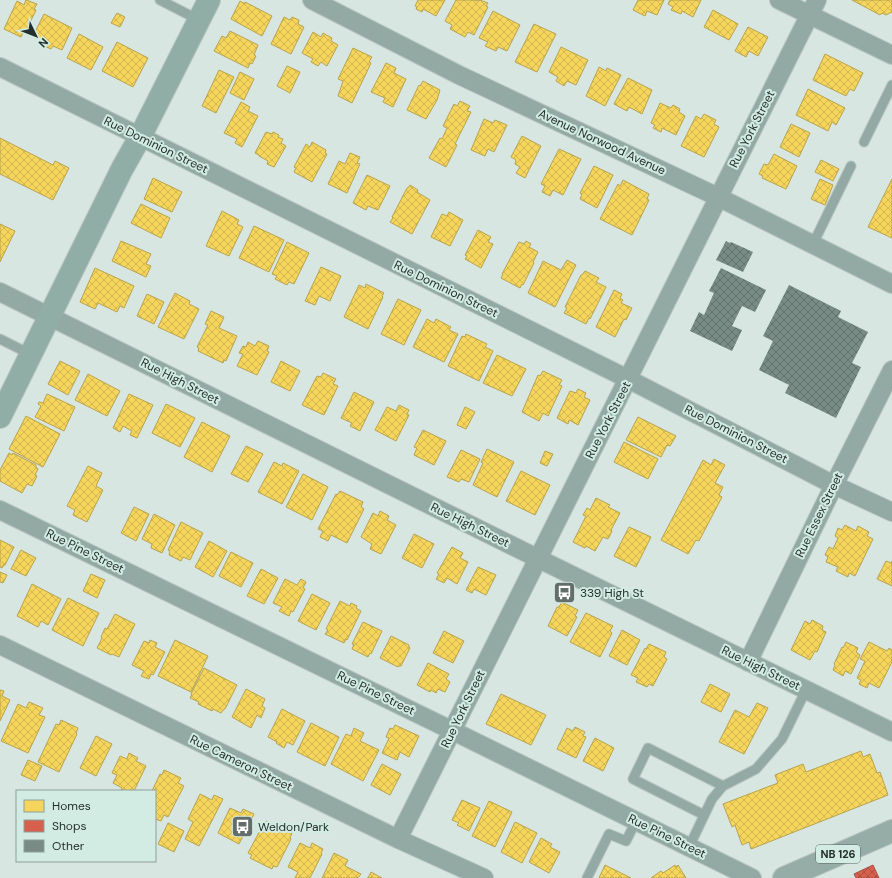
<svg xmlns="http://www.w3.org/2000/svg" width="892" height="878" viewBox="0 0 892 878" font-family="'DM Sans',sans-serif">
  <defs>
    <pattern id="homes-cross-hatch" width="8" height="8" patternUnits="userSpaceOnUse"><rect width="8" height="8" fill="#f6d55c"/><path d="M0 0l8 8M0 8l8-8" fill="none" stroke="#d3b750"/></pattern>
    <pattern id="shops-cross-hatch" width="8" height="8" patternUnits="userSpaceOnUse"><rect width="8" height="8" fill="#d6604d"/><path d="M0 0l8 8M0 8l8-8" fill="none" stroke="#ad5040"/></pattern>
    <pattern id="building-cross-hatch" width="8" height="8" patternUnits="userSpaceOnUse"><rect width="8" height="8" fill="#788b85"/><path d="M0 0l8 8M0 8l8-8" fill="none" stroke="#62726d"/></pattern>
  </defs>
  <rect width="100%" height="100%" fill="#d8e6e1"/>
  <path fill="url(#homes-cross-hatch)" stroke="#b7a34d" d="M26 0 37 4 34 9 36 10 25 33 23 32 21 37 4 29 17 1 24 5Z
    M418 0H445L436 16 423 9 422 12 416 9 417 7 415 6Z
    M456 0H474L477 1 480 0 488 3 486 6 488 7 474 35 468 32 465 37 450 29 452 25 445 21Z
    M638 0H664L657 15 647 11 645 16 633 10Z
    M670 0H701L693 17 682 11 681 14 671 10 673 7 668 4Z
    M852 0H892V12L886 15 882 13 880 15Z
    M240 1 245 4V2L272 16 262 36 231 19Z
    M713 10 738 24 729 40 704 27Z
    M493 11 520 25 507 51 498 47 496 51 485 46 488 42 479 38Z
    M117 13 125 17 120 27 111 23Z
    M44 14 72 28 62 50 53 46 51 49 40 44 41 40 33 36Z
    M284 17 290 20 292 17 299 20 298 24 304 27 291 54 271 44Z
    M534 24 556 34 537 72 515 62Z
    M748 27 768 37 758 56 749 51 746 57 735 51Z
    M230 31 258 45 254 55 256 56 252 64 250 63 248 68 214 51 222 36 226 38Z
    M313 32 321 37 323 33 332 38 331 41 338 45 327 66 321 62 318 66 311 62 313 59 302 53Z
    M79 34 103 47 91 70 67 58Z
    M117 42 148 58 133 87 102 71Z
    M561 47 588 60 576 85 567 81 564 86 556 81 558 77 549 72Z
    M353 48 372 57 369 62 371 63 352 103 338 96 343 81 338 79Z
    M825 54 863 73 854 91 850 89 846 96 813 80Z
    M386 63 396 68 394 73 406 79 393 107 383 102 385 98 371 92Z
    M287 66 300 72 290 93 277 86Z
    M599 67 606 71 607 68 621 75 605 106 586 96Z
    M219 70 234 77 216 113 202 106Z
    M240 72 254 79 244 100 230 93Z
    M628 78 652 90 642 114 629 107 627 111 614 104Z
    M423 81 440 90 437 100 426 119 407 110 419 85 420 86Z
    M808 89 845 108 836 125 832 122 828 131 796 115Z
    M460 101 470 106 467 111 471 112 455 144 457 145 446 167 429 158 440 138 442 139 447 128 443 126 454 104 457 106Z
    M241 102 250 107 248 111 258 116 242 147 235 143 237 139 224 133Z
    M660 103 671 108 673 105 680 109 679 112 685 116 676 135 662 128 661 132 653 128 655 125 651 123Z
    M704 114 716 120 714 124 719 127 704 157 681 146 696 116 701 119Z
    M484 119 493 123 495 120 507 125 494 152 488 149 485 156 471 150Z
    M791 124 810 133 799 157 780 147Z
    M266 132 272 134 273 132 279 135 278 137 283 139 281 143 286 146 274 167 267 164 268 161 259 156V155L255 153Z
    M522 136 541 146 525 178 516 173 520 167 515 164 516 160 511 157Z
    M0 138 53 165 55 161 69 168 53 200 0 174Z
    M312 142 326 150 325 153 327 154 312 182 294 172 296 168 294 167 306 144 310 147Z
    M559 149 581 159 563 195 553 190 550 196 542 192 545 186 541 184Z
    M350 153 360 157 357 163 360 164 347 193 328 184 339 161 345 164Z
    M774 154 797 166 786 189 762 178 763 176 759 174 764 164 768 165Z
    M821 160 839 169 833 181 815 172Z
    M594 166 613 175 597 208 580 199 582 194 580 193Z
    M367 175 390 186 378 210 368 206 366 210 353 203Z
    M153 178 182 192 172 212 144 199Z
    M820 179 833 185 825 205 811 199Z
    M892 179V238L868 227Z
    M623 180 649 194 647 199 649 200 632 235 600 219 618 184 620 186Z
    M410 185 418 190 417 192 430 200 412 234 390 222 393 218 392 217 407 188H408Z
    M141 204 170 218 161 238 131 223Z
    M222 211 239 220 237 224 243 227 229 256 206 246Z
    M449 212 463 220 450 246 431 237 442 214 447 216Z
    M0 224 15 231 0 262Z
    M254 226 284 240 269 272 239 258Z
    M478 230 491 237 488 242 493 244 481 268 465 259 467 256 465 255Z
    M121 241 151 254 146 264 151 266 146 277 112 261Z
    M526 241 531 244 529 247 538 252 533 262 534 263 523 285 522 284 520 288 501 278 503 274H502L519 242 524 244Z
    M287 242 309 253 294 284 289 282 287 285 275 279 277 276 272 274Z
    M567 260 576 265 555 307 528 293 543 261 561 270Z
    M321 267 341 276 330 301 319 296 315 305 305 301Z
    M95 268 134 286 124 308 120 306 117 312 98 303 95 309 80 302Z
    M585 271 599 278 596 282 606 287 590 319 589 318 586 324 564 313 567 308 565 307 581 275H582Z
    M366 284 384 293 382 296 383 297 368 329 344 317 359 285 365 288Z
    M614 290 622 294 620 298 623 300 621 303 632 308 626 320 624 319 615 337 596 327Z
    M175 293 190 301 189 304 199 309 184 339 158 327Z
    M147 294 164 302 154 324 137 316Z
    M398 299 421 310 404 345 381 334Z
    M211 311 224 317 219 328 237 336 226 361 224 360 223 363 198 351 199 348 197 347 208 325 205 324Z
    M427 319 434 323 436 319 451 327 449 330 458 334 444 362 413 347Z
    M466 334 487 344 485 347 493 351 479 381 448 366 462 336 465 337Z
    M258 341 269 346 267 351 269 352 257 375 237 366 243 354 239 353 243 346 246 347 248 342 255 346Z
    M497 355 526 369 512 396 483 383Z
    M60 361 80 371 68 395 48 384Z
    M281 361 300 371 290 391 271 382Z
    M543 371 562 380 559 385 562 386 548 416 543 413 539 421 522 412 538 375 540 376Z
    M323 373 336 379 333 384 338 386 324 415 302 405 317 376 321 377Z
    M88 374 120 391 107 416 75 400Z
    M578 389 586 393 584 397 590 400 578 425 569 420 568 424 557 418 570 391 576 393Z
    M354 392 374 402 360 431 350 426 352 423 341 418Z
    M47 394 75 407 64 431 35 417 41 406 38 404 39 402 43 403Z
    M129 394 153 405 137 438 130 435 132 431 123 426 120 432 113 428Z
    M166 404 195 418 180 447 152 433Z
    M399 405 409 410 407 414 409 415 396 441 375 430 387 407 396 411Z
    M465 407 475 412 466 429 457 425Z
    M26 416 60 434 43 467 9 449Z
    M638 417 676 436 670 446 667 445 661 457 626 440Z
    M202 422 230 436 212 472 184 457Z
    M423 430 446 441 434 465 414 455 417 448 414 447Z
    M624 442 658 459 648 479 614 462Z
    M246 446 263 454 248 482 231 474Z
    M487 449 514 462 497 497 473 485 483 463 481 462Z
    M461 450 480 459 469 482 461 479 459 482 447 477Z
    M545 451 553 454 547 466 540 463Z
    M9 453 12 455 13 453 36 465V467L38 469 35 475 37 476 32 486 27 484 22 493 0 481V470Z
    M714 459 725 465 715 483 723 487 719 495 722 497 699 541 696 540 688 554 661 540 703 460 711 465Z
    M274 462 282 466 283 463 299 471 282 504 258 492Z
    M88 466 102 473 96 486 103 490 87 522 73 515 75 510 67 506Z
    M521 471 550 485 535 515 506 501Z
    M303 474 328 487 312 520 286 507Z
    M340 491 363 502 361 507 364 509 347 543 331 535 328 541 320 537 323 531 318 529 336 494 337 495Z
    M596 498 610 505 608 507 620 513 611 530 612 531 608 539 603 537 595 551 586 546 585 548 573 542 586 516 583 515 587 508 590 510Z
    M134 507 149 514 136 541 121 533Z
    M380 511 389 516 387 520 396 525 381 554 370 549 372 544 361 537 373 513 378 516Z
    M154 514 175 525 162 553 151 548 152 544 142 539Z
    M181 522 203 533 190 560 183 557 181 561 169 555 170 551 168 550Z
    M845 525 856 531 858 526 869 532 867 536 873 539 855 576 849 573 848 577 836 571 838 567 826 562 828 557 825 555 829 547 833 549 838 538 835 536 838 528 842 530Z
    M629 527 651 537 636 567 614 556Z
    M414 534 434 544 422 568 402 558Z
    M0 540 14 547 5 565H4L2 568 0 567Z
    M209 541 227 551 213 577 195 567Z
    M452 547 463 553 460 558 468 562 457 584 447 578 444 583 436 579 439 574 437 573Z
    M21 550 36 558 26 576 11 569Z
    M231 552 253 563 241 587 219 576Z
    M886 561 891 563 892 561V586L877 579Z
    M478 567 496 575 486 595 474 589 472 593 466 590Z
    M261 569 278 578 264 604 247 596Z
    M0 572 7 575 3 583 0 582Z
    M91 574 105 580 97 598 83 591Z
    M285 579 297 585 301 579 306 582 303 588 305 589 293 612 291 611 289 616 279 611 282 607 273 603Z
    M32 584 61 599 48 625 41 621 38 627 17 616Z
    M312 594 330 603 316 630 298 621Z
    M68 598 99 613 83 646 52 630Z
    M340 601 350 606 351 603 357 606 356 608 361 611 347 640 346 639 344 643 325 634 328 630 326 629Z
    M562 602 578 610 575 616 577 617 567 636 548 626 557 607H559Z
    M586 613 613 626 610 631 612 633 600 657 570 642Z
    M115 614 135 624 119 657 112 654 111 655 97 648 102 638 101 637 105 628 107 629Z
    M812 620 823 626 822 630 826 632 817 652 815 651 810 660 791 650 805 621 810 624Z
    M363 622 382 631 371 654 370 653 368 657 352 649 354 644H352Z
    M622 630 640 640 627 665 609 656Z
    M444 631 464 641 453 663 433 653Z
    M391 636 409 645V647L410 648 401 666H399L398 667 380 658Z
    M150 640 157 643 155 647 165 652 153 675 151 674 149 679 141 676 144 671 132 665 144 641 149 643Z
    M175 640 208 656 191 692 158 676Z
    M846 642 858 648 856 652 860 655 851 674 845 671 843 676 833 670 835 665 834 664 842 647 843 648Z
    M869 642 887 651 889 648 892 650V662L879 688 869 683 867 688 859 684 861 680 857 678 865 661 860 659Z
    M649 644 666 652 664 657 667 659 653 686 649 684 647 687 636 682 638 678 631 675 645 648 646 649Z
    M428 663 449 674 446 679 450 682 445 692 438 689 436 693 431 690 430 692 417 685Z
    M204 668 237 685 225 709H224L221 713 213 709 212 711 198 704 199 702 190 698 192 694H191Z
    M710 684 730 694 721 712 701 702Z
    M246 689 265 699 262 706 265 708 261 718 257 715 251 728 232 717Z
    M0 690 4 691 2 696 10 700 0 721Z
    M501 694 546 715 531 745 486 724Z
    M29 702 43 708 39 715 45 717 28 753 1 741 18 704 26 708Z
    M757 703 768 708 744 754 719 742 735 710 749 717Z
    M282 709 305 721 293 745 287 742 284 748 276 743 277 742 268 737Z
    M61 720 78 728 76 733 77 734 59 772 38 762 56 724 59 725Z
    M311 723 339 737 325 766 297 752Z
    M395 725 419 736 409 757 400 752 397 760 382 753 389 738 386 737 390 728 393 729Z
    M575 727 585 732 583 736 586 737 576 758 557 749 567 728 573 731Z
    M354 728 364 733 360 741 379 750 363 781 331 764 346 734 351 736Z
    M96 736 112 744 96 776 80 768Z
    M595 738 614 748 603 771 583 761Z
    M861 751 863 757 870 754 877 773 880 772 888 795 751 849 749 842 742 845 735 825 732 827 723 804 778 783 775 775 803 764 806 772Z
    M129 753 138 758 136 761 146 766 134 791H121L122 788 113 783 117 775 112 773 120 756 127 759Z
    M28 760 42 766 35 781 21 775Z
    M382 764 401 774 390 795 371 785Z
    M164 770 181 778 178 783 184 786 168 817 164 815 161 821 155 819V791H152L160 774 162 775Z
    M200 794 212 800 214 795 223 799 199 846 185 839 193 822 188 819Z
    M462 800 480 808 469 831 457 825 459 823 452 820Z
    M489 801 512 812 495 847 472 836Z
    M230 808 241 813 243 809 254 814 239 844 218 833Z
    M266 821 292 833 290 838 291 839 277 867 273 866 272 869 250 858 252 855 248 853 263 825H264Z
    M515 822 537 833 522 863 501 852Z
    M168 823 184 831 174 852 158 844Z
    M541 838 552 844 550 847 560 852 549 873 529 862Z
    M300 843 310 848 312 843 323 849 321 853 322 854 310 878H295L298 872 288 867Z
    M334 853 348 860 345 866 361 874 358 878H322Z
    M605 865 631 878H599Z
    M675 865 676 867 678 865 686 878H651L661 871 663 873Z
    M371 872 382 878H367H368Z"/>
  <path fill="url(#shops-cross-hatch)" stroke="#a15143" d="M873 865 879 878H856L854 874Z"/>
  <path fill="url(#building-cross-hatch)" d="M726 241 730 243 731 242 753 252 743 272 716 260Z
    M721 268 766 290 755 312 742 306 732 326 742 330 732 351 690 331 699 312 704 315 714 293 709 291Z
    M789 285 841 311 838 317 868 332 852 363 861 367 836 418 785 393 789 385 759 370 773 341 763 336Z"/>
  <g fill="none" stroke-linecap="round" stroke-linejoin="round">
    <defs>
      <path id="lane" d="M160 0 199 20
        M864 142 892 85
        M813 244 851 166
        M0 339 30 354
        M704 815 633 779 648 748 723 786
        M689 847 712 799 723 786 756 769 782 739 806 690
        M587 878 609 834 626 841 636 821"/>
      <path id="street" d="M312 0 459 75 718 197 892 284
        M779 0 892 55
        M0 67 628 379 834 485 892 512
        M0 292 537 558 892 732
        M0 510 453 731 752 878
        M0 645 398 839 484 878
        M748 662 834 485 892 370
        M398 839 817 0"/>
      <path id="secondary" d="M0 417 122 169 140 137 209 0"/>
      <path id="primary" d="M784 878 892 831"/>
    </defs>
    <use href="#lane" stroke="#b8c4bf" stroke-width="11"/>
    <use href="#street" stroke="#b8c4bf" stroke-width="20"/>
    <use href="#secondary" stroke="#b8c4bf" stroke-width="24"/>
    <use href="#primary" stroke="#b8c4bf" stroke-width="24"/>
    <use href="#lane" stroke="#92aaa3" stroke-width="9"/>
    <use href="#street" stroke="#92aaa3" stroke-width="18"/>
    <use href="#secondary" stroke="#91aea6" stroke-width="22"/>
    <use href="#primary" stroke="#96aca6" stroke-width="22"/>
  </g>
  <defs>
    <symbol id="bus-square" viewBox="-11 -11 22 22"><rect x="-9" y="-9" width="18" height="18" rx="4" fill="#636e6b" stroke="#d2ece3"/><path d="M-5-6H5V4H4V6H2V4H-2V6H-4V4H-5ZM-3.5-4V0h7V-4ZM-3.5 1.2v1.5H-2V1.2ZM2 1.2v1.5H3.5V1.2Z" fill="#fff"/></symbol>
  </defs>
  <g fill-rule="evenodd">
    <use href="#bus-square" x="552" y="580" width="25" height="25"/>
    <use href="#bus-square" x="230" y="814" width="25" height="25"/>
  </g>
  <g text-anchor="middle" stroke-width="4" stroke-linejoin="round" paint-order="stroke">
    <rect fill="#d2ece3" stroke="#586762" stroke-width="1" x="816" y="845" width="44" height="18" rx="3"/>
    <g font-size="11" font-weight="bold" fill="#242e2b">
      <text x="838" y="858">NB 126</text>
    </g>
    <g font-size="12" fill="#242e2b" stroke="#d2ece3">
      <text transform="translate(752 129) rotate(-63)" y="4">Rue York Street</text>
      <text transform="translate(602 142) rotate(25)" y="4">Avenue Norwood Avenue</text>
      <text transform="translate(156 145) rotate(26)" y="4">Rue Dominion Street</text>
      <text transform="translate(446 289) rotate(26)" y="4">Rue Dominion Street</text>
      <text transform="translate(180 381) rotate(27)" y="4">Rue High Street</text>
      <text transform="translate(608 420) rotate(-63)" y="4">Rue York Street</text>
      <text transform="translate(736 434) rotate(27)" y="4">Rue Dominion Street</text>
      <text transform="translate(819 515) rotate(-64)" y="4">Rue Essex Street</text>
      <text transform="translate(470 525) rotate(26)" y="4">Rue High Street</text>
      <text transform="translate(85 551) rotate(26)" y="4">Rue Pine Street</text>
      <text transform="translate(761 668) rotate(26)" y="4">Rue High Street</text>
      <text transform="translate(376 693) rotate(26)" y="4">Rue Pine Street</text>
      <text transform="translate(463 709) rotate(-64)" y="4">Rue York Street</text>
      <text transform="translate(241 763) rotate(26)" y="4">Rue Cameron Street</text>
      <text transform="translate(667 836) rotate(26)" y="4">Rue Pine Street</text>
    </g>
    <g font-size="12" fill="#242e2b" stroke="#d2ece3" text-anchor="start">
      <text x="580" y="597">339 High St</text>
      <text x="258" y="831">Weldon/Park</text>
    </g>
  </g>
  <rect x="16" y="790" width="140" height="72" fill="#d2ece3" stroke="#8ca099"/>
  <rect x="24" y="800" width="20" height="12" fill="#f6d55c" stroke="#8ca099"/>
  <text x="52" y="810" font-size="12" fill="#242e2b">Homes</text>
  <rect x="24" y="820" width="20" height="12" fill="#d6604d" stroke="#8ca099"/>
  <text x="52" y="830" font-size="12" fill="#242e2b">Shops</text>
  <rect x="24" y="840" width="20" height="12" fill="#788b85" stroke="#8ca099"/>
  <text x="52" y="850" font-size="12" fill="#242e2b">Other</text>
  <g transform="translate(36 36) rotate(133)" stroke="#d2ece3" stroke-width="3" paint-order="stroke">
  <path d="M0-3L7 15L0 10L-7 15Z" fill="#242e2b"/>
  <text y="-6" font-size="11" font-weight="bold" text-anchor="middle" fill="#242e2b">N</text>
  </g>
</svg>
